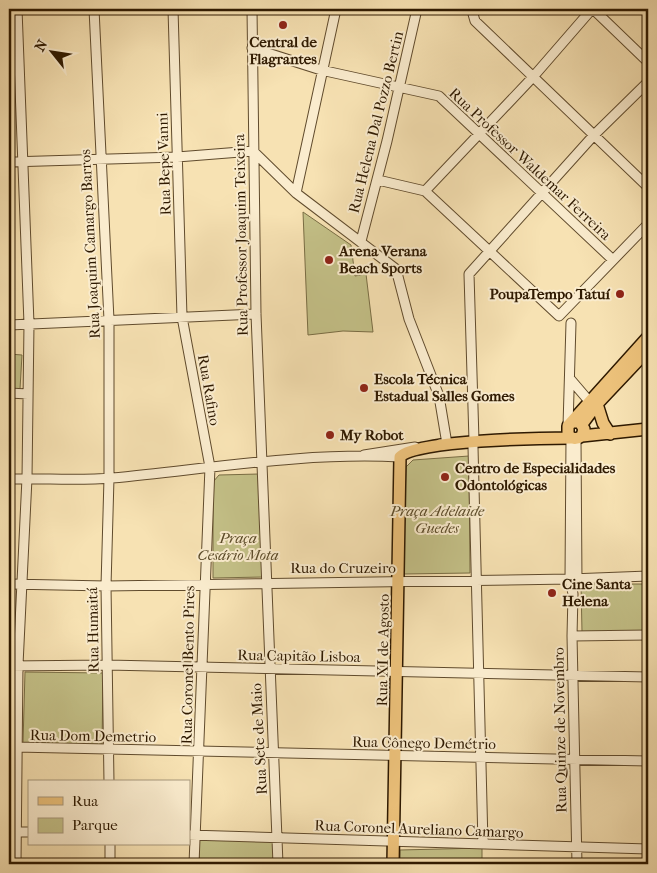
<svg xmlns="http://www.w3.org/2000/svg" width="657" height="873" viewBox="0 0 657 873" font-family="'IM FELL French Canon',serif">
  <rect width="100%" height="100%" fill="#f7e2b3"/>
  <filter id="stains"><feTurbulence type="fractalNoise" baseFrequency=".004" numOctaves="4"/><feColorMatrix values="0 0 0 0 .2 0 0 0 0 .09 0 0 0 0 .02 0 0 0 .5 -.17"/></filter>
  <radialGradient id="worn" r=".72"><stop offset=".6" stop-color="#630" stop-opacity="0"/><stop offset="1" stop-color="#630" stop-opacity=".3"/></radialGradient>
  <path fill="#c4c188" stroke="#796d44" d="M303 212 351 245 355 276 366 274 373 332 343 331 308 335Z
    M9 354 22 355 20 389 9 388Z
    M469 456 470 573 403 574 406 467 413 460Z
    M259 474 264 577 213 578V482L219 475Z
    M581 584H648V631L582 632Z
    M25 672 103 673 102 745 23 743Z
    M199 840 275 841V864H199Z
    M482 848V864H400V850Z"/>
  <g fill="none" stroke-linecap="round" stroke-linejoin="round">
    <defs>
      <path id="minor" d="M94 9 109 320V478L106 586 109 782
        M173 9 182 317 210 467 194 864
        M252 9 256 314 278 864
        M476 9 473 14 475 21 648 187
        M593 9 648 62
        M252 48 321 70 439 96 613 260
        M9 162 177 157 253 151 296 193 396 269 409 319 439 396 447 444H440
        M378 180 425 191
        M425 191 559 316 648 224
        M425 191 533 77 592 9
        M296 193 336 9
        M361 241 387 141 417 9
        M9 325 256 314
        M571 380 589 401 595 403
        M9 393 28 394
        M568 426 571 323
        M571 438 570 579 573 594 572 636 577 864
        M576 439 577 583
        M474 441 469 274 594 135 648 82
        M473 447 483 844
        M364 455 415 447
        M9 479C43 478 78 481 112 478 208 469 304 452 400 457
        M9 584 106 586 570 579 648 576
        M572 636 648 635
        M9 666 107 665 648 677
        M16 747 648 761
        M9 831 29 832
        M189 835 648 849
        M110 844V864
        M16 864 18 665 27 478 29 324 17 9"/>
      <path id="major" d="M597 404 603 423 610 434
        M574 422H580L584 429 582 436C576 440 571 439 568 434V426L648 337
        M582 424 597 404 648 350
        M582 436 648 429
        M400 457C413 440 545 438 571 438
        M393 864 400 457"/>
    </defs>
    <use href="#minor" stroke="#604b2d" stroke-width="11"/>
    <use href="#major" stroke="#2e1900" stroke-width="14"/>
    <use href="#minor" stroke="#faecce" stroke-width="9"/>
    <use href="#major" stroke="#ecc17a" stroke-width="11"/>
  </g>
  <g fill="#8f2418" stroke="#faecce" stroke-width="2">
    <circle cx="283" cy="25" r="5"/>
    <circle cx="329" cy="260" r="5"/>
    <circle cx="620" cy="294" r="5"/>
    <circle cx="364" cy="388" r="5"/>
    <circle cx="330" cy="435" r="5"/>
    <circle cx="445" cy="477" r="5"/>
    <circle cx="552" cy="593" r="5"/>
  </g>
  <g text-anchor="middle" stroke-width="4" stroke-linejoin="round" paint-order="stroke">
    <g font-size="15" font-weight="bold" fill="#2e1900" stroke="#faecce" text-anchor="start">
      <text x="283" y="47" text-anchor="middle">Central de<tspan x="283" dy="17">Flagrantes</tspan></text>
      <text x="339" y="256">Arena Verana<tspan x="339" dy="17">Beach Sports</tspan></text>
      <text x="610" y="299" text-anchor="end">PoupaTempo Tatuí</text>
      <text x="374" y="384">Escola Técnica<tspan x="374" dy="17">Estadual Salles Gomes</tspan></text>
      <text x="340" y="440">My Robot</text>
      <text x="455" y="473">Centro de Especialidades<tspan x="455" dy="17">Odontológicas</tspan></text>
      <text x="562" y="589">Cine Santa<tspan x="562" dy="17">Helena</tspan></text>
    </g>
    <g font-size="15" fill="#2e1900" stroke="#faecce">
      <text transform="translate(376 122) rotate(-76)" y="5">Rua Helena Dal Pozzo Bertin</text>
      <text transform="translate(164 164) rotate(-92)" y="5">Rua Bepe Vanni</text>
      <text transform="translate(530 164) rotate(43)" y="5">Rua Professor Waldemar Ferreira</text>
      <text transform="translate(241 235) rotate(-91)" y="5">Rua Professor Joaquim Teixeira</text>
      <text transform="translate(90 244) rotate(-93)" y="5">Rua Joaquim Camargo Barros</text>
      <text transform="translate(209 390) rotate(80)" y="5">Rua Rafino</text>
      <text x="343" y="573">Rua do Cruzeiro</text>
      <text transform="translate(93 630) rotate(-91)" y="5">Rua Humaitá</text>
      <text transform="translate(383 650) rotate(-89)" y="5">Rua XI de Agosto</text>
      <text transform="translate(299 656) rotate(1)" y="5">Rua Capitão Lisboa</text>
      <text transform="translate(188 665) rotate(-89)" y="5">Rua Coronel Bento Pires</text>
      <text transform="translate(560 730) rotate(-91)" y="5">Rua Quinze de Novembro</text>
      <text transform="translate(93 736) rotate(1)" y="5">Rua Dom Demetrio</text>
      <text transform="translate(259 739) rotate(-93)" y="5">Rua Sete de Maio</text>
      <text transform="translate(424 743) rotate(1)" y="5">Rua Cônego Demétrio</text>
      <text transform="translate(419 829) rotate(2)" y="5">Rua Coronel Aureliano Camargo</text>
    </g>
    <g font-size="15" font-style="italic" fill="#5b4b29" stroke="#faecce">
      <text x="437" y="516">Praça Adelaide<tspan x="437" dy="17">Guedes</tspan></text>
      <text x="238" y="543">Praça<tspan x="238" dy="17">Cesário Mota</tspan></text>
    </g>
  </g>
  <rect width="657" height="873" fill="none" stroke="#f7e2b3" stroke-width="30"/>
  <rect x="10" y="10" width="637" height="853" fill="none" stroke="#2e1900" stroke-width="2.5"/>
  <rect x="15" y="15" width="627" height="843" fill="none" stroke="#2e1900"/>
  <rect x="28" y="780" width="162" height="65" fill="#faecce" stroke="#a8987c"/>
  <rect x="38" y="797" width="25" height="8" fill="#ecc17a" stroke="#a8987c"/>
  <text x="72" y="806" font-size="15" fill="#2e1900">Rua</text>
  <rect x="38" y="818" width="25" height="15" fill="#c4c188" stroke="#a8987c"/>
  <text x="72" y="830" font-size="15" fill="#2e1900">Parque</text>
  <g transform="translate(52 52) rotate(300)" stroke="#faecce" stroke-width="4" paint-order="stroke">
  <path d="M0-4L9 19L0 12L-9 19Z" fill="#2e1900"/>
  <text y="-8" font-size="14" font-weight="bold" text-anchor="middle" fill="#2e1900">N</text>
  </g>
  <rect width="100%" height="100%" filter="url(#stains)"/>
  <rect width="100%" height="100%" fill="url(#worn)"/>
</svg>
